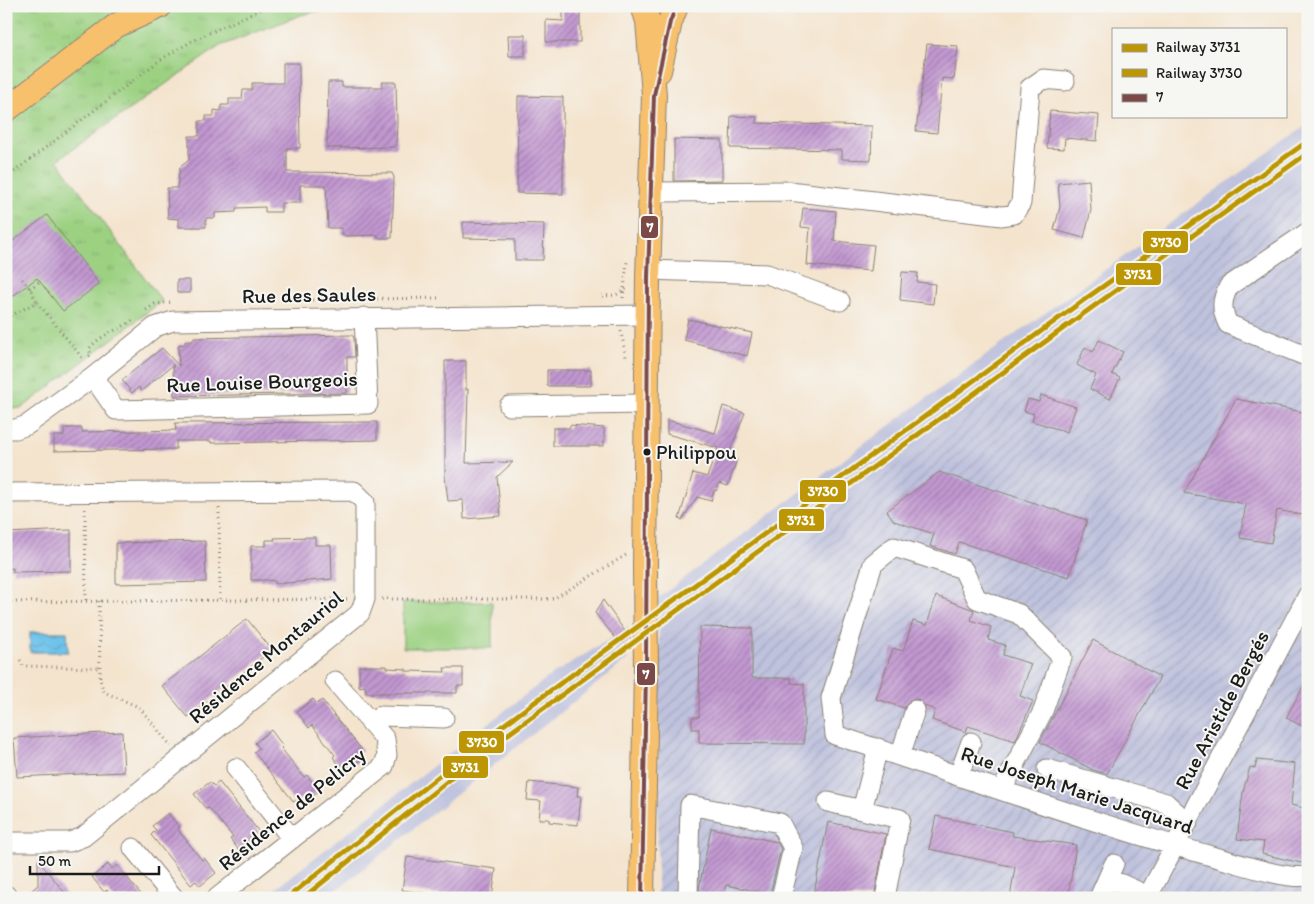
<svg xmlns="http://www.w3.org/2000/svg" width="1314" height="904" viewBox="0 0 1314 904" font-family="Itim,sans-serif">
  <defs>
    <pattern id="industrial-furrows" width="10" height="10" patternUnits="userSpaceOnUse" patternTransform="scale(1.25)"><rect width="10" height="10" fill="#bfc2dd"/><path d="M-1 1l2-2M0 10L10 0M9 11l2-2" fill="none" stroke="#a4a6bd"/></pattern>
    <pattern id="grass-tufts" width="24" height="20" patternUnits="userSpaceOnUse" patternTransform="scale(1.25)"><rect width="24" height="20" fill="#9cd182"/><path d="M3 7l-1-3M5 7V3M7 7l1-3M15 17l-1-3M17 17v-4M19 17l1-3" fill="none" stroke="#86b370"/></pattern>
    <pattern id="water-waves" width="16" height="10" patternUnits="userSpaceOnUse" patternTransform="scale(1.25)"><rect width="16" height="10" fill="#6dc2ea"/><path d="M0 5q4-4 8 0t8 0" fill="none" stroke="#5ea6c8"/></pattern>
    <pattern id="building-hatch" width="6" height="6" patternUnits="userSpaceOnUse" patternTransform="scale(1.25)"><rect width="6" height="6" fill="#c298d1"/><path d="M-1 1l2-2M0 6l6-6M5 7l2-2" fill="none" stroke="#9d7ba9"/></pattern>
  </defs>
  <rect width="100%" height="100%" fill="#f6f6f2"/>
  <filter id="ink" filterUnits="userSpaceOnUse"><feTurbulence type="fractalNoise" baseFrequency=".02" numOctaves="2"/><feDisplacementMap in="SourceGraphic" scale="10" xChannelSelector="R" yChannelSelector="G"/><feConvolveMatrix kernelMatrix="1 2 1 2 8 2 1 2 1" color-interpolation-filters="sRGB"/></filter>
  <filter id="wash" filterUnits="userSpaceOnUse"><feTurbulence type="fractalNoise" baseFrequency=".0096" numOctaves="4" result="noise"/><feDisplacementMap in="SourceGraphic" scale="20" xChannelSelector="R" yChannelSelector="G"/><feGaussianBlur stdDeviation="1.12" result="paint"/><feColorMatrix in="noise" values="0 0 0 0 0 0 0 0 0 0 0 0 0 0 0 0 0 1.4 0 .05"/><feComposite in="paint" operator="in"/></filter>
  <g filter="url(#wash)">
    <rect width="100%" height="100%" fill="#f4e4ce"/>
    <path fill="url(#industrial-furrows)" d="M1308 172V898H657L659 639 1103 314Z"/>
    <path fill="#bfc2dd" d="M1308 124V172L1103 314 659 639 658 598 902 416Z
      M629 627 628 659 326 898H263L547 678Z"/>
    <path fill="url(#grass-tufts)" stroke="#5c764f" d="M6 6H339L301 15 220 46 57 160 162 301 22 408 6 409Z"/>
    <path fill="#9cd182" stroke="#5c764f" d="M403 602H492V648H403Z"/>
    <path fill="url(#water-waves)" stroke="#446f83" d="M30 632H67L68 652H30Z"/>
    <g id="blocks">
      <path fill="url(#building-hatch)" d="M563 11H580V42H546V20L563 21Z
        M508 35H525V56H509Z
        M927 44 958 46 954 79 942 78 937 133 916 131Z
        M283 63H299L300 148H287V172L392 173 394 177 392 238H378V235L346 236 342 234V228H328L326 185H300V203H281V212H265V207L236 208V212L215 213V218H206V227H179V219L168 218 167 188H177L180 167 189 160V136H199V121H206V116H214V110L221 111V105H229V99H242L243 90H252V83H283Z
        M328 82H342V87H382V82H396L397 122 396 147 327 148Z
        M518 96 563 97V194L517 193Z
        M1050 111 1099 115 1097 141 1065 138 1064 149 1047 148Z
        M731 116 757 117 756 123 872 126 871 160 842 159V150L730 148Z
        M674 139 722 140V180L674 181Z
        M1089 180 1091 210 1084 238 1054 230 1060 207 1058 183Z
        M803 208 836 211 834 241 874 245 871 271 807 265 810 228 801 227Z
        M47 215 99 284 63 311 37 278 6 301V253L13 248 9 244Z
        M463 222 544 224 543 260H515V239L463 238Z
        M902 272 918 273 917 282 935 284 933 304 900 300Z
        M177 280H190V293H177Z
        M688 319 752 333 747 356 684 340Z
        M351 335 354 337 355 357H347V393L174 396 173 365 141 391 139 387 132 393 122 380 162 348 179 366 178 345 185 344V341H193V338Z
        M1099 340 1123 352 1112 374 1120 378 1110 399 1090 389 1096 375 1077 365 1085 347 1093 352Z
        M445 361H466V390L468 389 466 463 513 462 497 477 501 516 464 519 463 500 448 501 445 476Z
        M547 370H591V386H547Z
        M1041 395 1076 407 1067 432 1032 421 1034 414 1024 411 1028 399 1039 402Z
        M1236 399 1308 413V516L1277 510 1271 543 1240 538 1246 504 1184 493Z
        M723 406 745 413 728 456 737 459 728 486 719 483 717 490 714 491 711 501 697 497 682 520 679 519 693 473 707 477 718 448 667 434V420L715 433Z
        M377 422V440L211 443V441H176V449L54 451V436H64V428H82V432L141 431 176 430 175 423Z
        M570 425 604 428V446H553V428H570Z
        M939 472 1087 520 1069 577 959 542 955 554 930 546 934 534 894 521 887 511Z
        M71 530V571L13 572V568L6 569V533Z
        M315 537V545H331L332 579 275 584V581L267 580H251V546H266V540H275L274 538Z
        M205 541 206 582 116 584V543Z
        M936 596 974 610 971 620 991 627 988 640 1005 645 1003 655 1031 664 1020 696 1033 701 1015 741 968 726 966 732 932 720 935 710 925 706 918 699 910 700 904 708 876 699 893 648 903 651 913 621 927 625Z
        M603 600 631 640 623 647 595 613Z
        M247 619 272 650 188 717 162 686Z
        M700 627 752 628V678H791V683L804 684V744L699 743V729H692V717H699Z
        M1093 640 1160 677 1107 774 1093 770 1040 742Z
        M359 666H387V668L406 669V671L445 672 444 668H463V686H457V693H366L365 686 359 687Z
        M1308 677V729L1286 718Z
        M313 699 317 704 322 700 362 750 357 754 361 759 345 772 333 757 335 755 312 725 309 728 297 712Z
        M271 730 283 746 281 748 304 777 307 775 319 791 303 803 299 799 294 802 254 752 259 748 255 743Z
        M122 732 124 772 17 777 14 738Z
        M1257 760 1295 764 1291 805 1308 809 1306 864 1262 854 1264 842 1237 839 1243 792 1250 767 1255 768Z
        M210 782 214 786 219 782 260 833 255 837 259 841 242 854 230 839 233 837 209 808 206 809 194 794Z
        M529 782 578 787 577 796H581L578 825 549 822V819H539L541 801 527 800Z
        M168 813 180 828 178 830 202 860 204 858 216 873 200 886 196 881 191 885 151 835 156 830 152 826Z
        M936 816 1013 832 1012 836 1076 845 1068 898H1010L1015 867 929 849Z
        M828 822 886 834 874 898H813Z
        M711 828 777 842 781 849 770 894 726 885 723 898 702 897 699 889Z
        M407 857 496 869 492 898H461L402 890Z
        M38 860 69 898H39L32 890 38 885Z
        M108 864 112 869 117 865 144 898H113L107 890 104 892 92 877Z"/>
    </g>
  </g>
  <g filter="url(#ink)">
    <use href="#blocks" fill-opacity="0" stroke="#888075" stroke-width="1"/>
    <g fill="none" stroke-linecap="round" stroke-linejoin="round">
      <defs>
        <path id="minor" d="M652 192 789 191 1002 216 1014 214 1021 203 1030 88 1043 79 1065 81
          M1308 232 1229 286C1221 301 1221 309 1228 324L1308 357
          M648 270 767 274 840 301
          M93 377 116 410 368 404 364 317
          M509 406 647 404
          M6 429H16L27 425 93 377 155 327 173 321 647 315
          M6 493 354 491 365 502V599L360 613 83 837 70 842H6
          M371 723 381 716 444 718
          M900 756 915 710
          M236 768 292 839
          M1047 769 1166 803 1188 823
          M959 775 971 742
          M1002 790 1043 711 1062 657 1019 614 977 599 963 569 894 547 873 564 831 698 835 735C962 776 1087 822 1215 857 1238 863 1286 880 1308 876
          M828 802 900 819 885 898
          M862 810 878 748
          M133 848 174 898
          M1108 878 1148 896
          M6 895 8 898
          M217 898 384 766 387 755 385 739 335 681
          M691 898 688 895 690 805 780 823 793 848 781 898
          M1099 898 1114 864
          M1147 898 1308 595"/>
        <path id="major" d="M659 71 670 22 676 6
          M6 110 117 25 160 6
          M642 898 646 670 645 567 648 277 654 95 648 21 643 6"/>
      </defs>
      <use href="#minor" stroke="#888075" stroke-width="21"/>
      <use href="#major" stroke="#888075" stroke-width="26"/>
      <path stroke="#888075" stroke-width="3" stroke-dasharray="1 4" stroke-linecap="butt" d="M6 178 160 60 192 41 268 6
        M22 279 30 289 37 302
        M30 289 40 281
        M602 296 616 295 628 288
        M623 298 627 262
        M367 299 440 298
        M307 300 360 299
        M146 310 155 304 173 302
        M6 318 37 302 84 360
        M621 331 626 357
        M89 356 91 355 89 349C102 333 118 331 133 320
        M219 508 220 601
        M85 509 86 602
        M382 599H553L626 555
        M99 601 100 680 104 692 139 707 171 746
        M6 602 348 599
        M20 660 23 666 100 668"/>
      <use href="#minor" stroke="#fff" stroke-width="19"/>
      <use href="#major" stroke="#f7c06c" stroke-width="24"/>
      <defs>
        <path id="bus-1" d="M642 898 646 670 648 277 654 95 670 22 676 6"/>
      </defs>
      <use href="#bus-1" stroke="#f6f6f2" stroke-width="8"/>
      <use href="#bus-1" stroke="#7b4946" stroke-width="4"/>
      <defs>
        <path id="rail-1" d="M303 898 485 751 1083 314 1308 153"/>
        <path id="rail-2" d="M287 898 494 732 1081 302 1308 141"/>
      </defs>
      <use href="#rail-1" stroke="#f6f6f2" stroke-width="9"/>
      <use href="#rail-2" stroke="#f6f6f2" stroke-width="9"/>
      <use href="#rail-1" stroke="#bc9604" stroke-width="5"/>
      <use href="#rail-2" stroke="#bc9604" stroke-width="5"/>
    </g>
  </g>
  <circle fill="#1c1c1c" stroke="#f6f6f2" stroke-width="2" cx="647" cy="452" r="4.5"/>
  <g text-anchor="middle" stroke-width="4" stroke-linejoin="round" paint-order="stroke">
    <g font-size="20" fill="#1c1c1c" stroke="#f6f6f2" text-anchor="start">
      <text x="656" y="459">Philippou</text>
    </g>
    <g font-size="21" fill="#1c1c1c" stroke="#f6f6f2">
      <text transform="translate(309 295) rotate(-1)" y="7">Rue des Saules</text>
      <text transform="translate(262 382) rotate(-2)" y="7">Rue Louise Bourgeois</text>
      <text transform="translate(266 657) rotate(-40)" y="7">Résidence Montauriol</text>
      <text transform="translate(1222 710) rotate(-62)" y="7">Rue Aristide Bergés</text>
      <text transform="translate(1077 790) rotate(18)" y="7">Rue Joseph Marie Jacquard</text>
      <text transform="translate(292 809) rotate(-39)" y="7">Résidence de Pelicry</text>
    </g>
  </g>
  <g stroke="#f6f6f2" stroke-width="2">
    <rect x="640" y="215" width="19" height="24" rx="5" fill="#7b4946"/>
    <rect x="1142" y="230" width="47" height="24" rx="5" fill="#bc9604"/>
    <rect x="1115" y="262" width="47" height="24" rx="5" fill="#bc9604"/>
    <rect x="799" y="479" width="48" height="24" rx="5" fill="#bc9604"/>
    <rect x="778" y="508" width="47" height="24" rx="5" fill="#bc9604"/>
    <rect x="636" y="662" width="20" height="24" rx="5" fill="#7b4946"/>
    <rect x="458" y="730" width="47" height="24" rx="5" fill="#bc9604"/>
    <rect x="442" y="755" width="47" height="24" rx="5" fill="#bc9604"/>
  </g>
  <g font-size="14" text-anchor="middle" font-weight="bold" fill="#fff">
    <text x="650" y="232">7</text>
    <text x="1166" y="247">3730</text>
    <text x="1138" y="279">3731</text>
    <text x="823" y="496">3730</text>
    <text x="801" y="525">3731</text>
    <text x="646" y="679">7</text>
    <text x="482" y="747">3730</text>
    <text x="465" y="772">3731</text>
  </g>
  <rect width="1314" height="904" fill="none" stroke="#f6f6f2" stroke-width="25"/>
  <rect x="1112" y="28" width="175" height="90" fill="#f6f6f2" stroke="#9f9f9c"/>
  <rect x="1122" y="44" width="25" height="8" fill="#bc9604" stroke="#9f9f9c"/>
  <text x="1156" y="52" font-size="15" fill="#1c1c1c">Railway 3731</text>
  <rect x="1122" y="69" width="25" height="8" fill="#bc9604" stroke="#9f9f9c"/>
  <text x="1156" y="78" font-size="15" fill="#1c1c1c">Railway 3730</text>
  <rect x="1122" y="94" width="25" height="8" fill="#7b4946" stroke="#9f9f9c"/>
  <text x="1156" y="102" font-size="15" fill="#1c1c1c">7</text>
  <path d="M30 866v8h129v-8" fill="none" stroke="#1c1c1c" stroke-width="2.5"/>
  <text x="38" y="866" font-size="15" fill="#1c1c1c" stroke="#f6f6f2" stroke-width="4" paint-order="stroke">50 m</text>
</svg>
